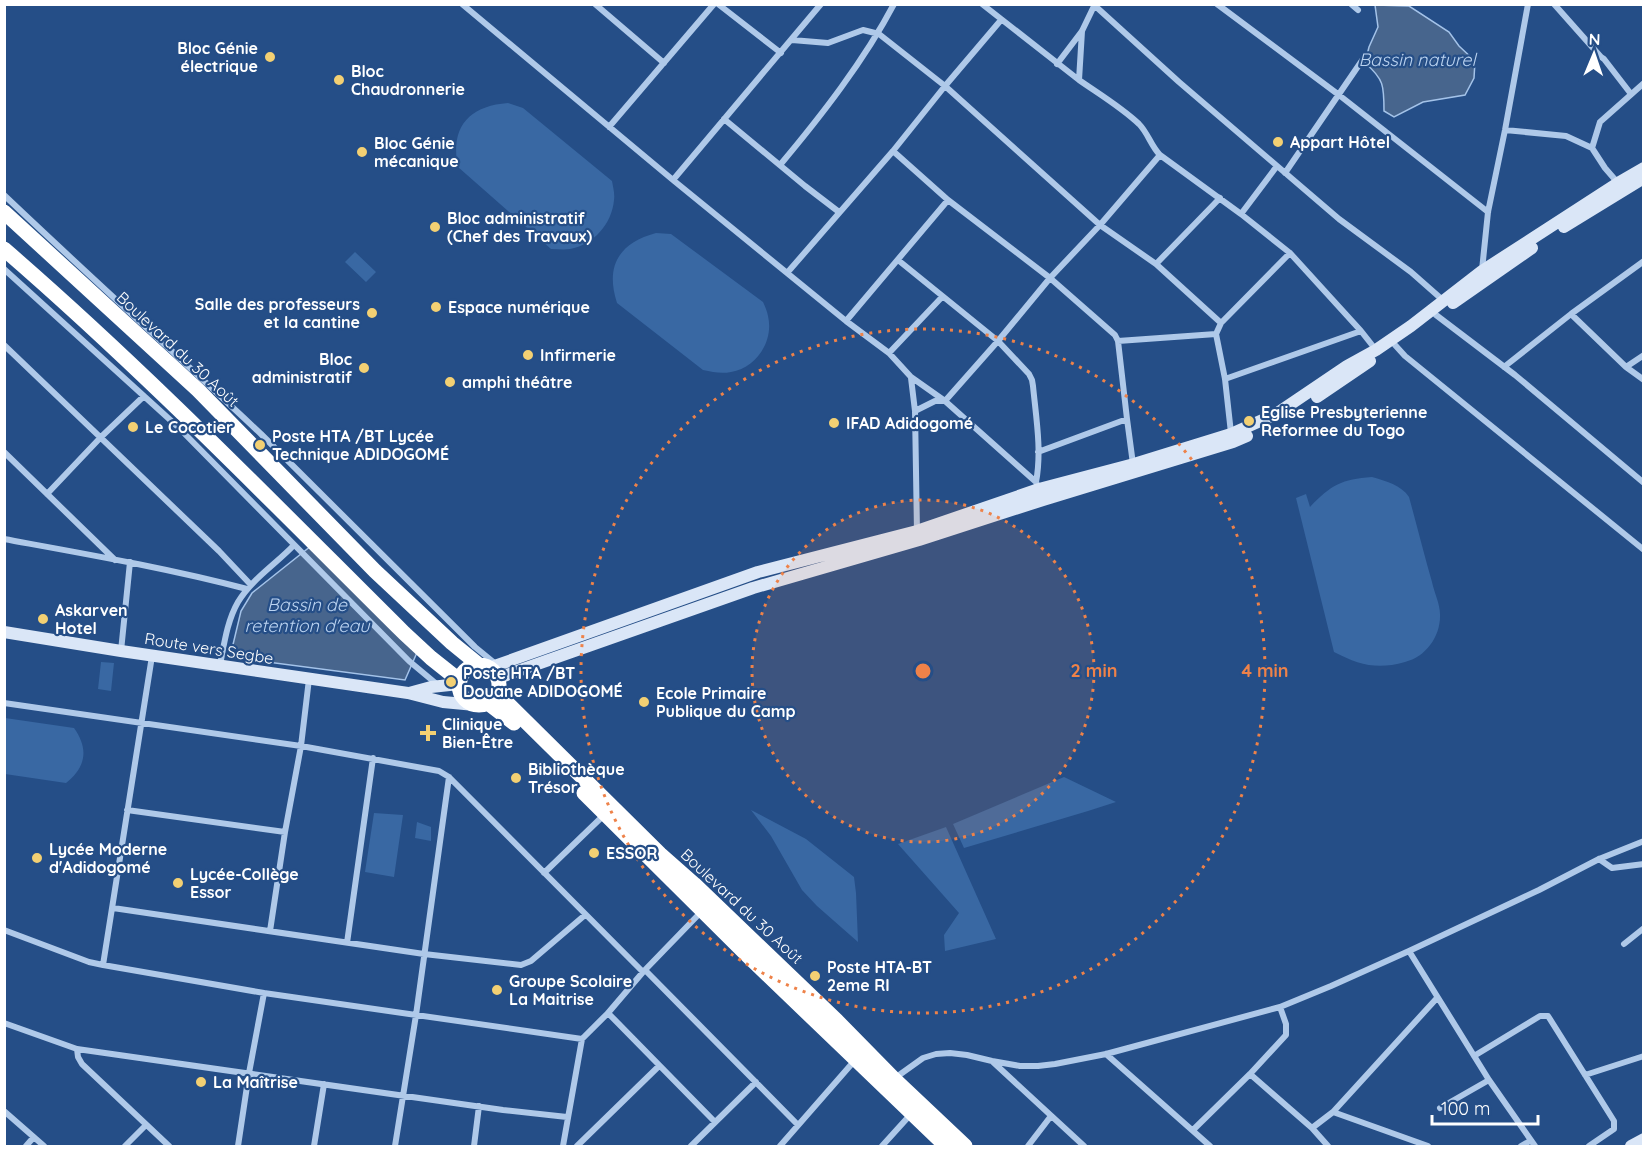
<svg xmlns="http://www.w3.org/2000/svg" width="1648" height="1151" viewBox="0 0 1648 1151" font-family="Quicksand,sans-serif">
  <rect width="100%" height="100%" fill="#254e87"/>
  <path fill="#3968a3" d="M508 103 523 108 612 181C613 187 615 194 614 200 612 224 593 245 570 249 564 250 557 249 551 249L458 167C450 128 468 106 508 103Z
    M656 233 671 234 763 302C765 306 767 311 768 316 774 341 756 368 731 372 721 374 713 372 703 370L617 303C605 266 619 243 656 233Z
    M355 252 376 272 366 282 345 262Z
    M1372 477C1386 481 1401 485 1409 497 1417 526 1424 554 1432 582 1434 592 1440 604 1440 614 1441 636 1426 657 1405 662 1377 670 1359 665 1334 652L1296 498 1306 494 1310 507C1331 485 1342 479 1372 477Z
    M101 662 114 663 111 691 98 689Z
    M5 718 74 728C89 749 86 767 66 783L5 774Z
    M1064 777 1116 802 1088 811 964 848 953 824Z
    M751 810 806 839 854 877 856 893 858 942 817 906 802 890 771 836Z
    M374 813 403 815 394 877 365 872Z
    M417 822 431 827V841L415 838Z
    M946 827 996 939 945 951 944 935 959 913 898 844Z"/>
  <path fill="#47658d" stroke="#a4c3e9" stroke-width="1.5" d="M1375 5 1409 6 1449 32 1459 46 1475 61 1474 78 1465 95 1423 102 1394 117 1384 111C1384 86 1384 79 1365 63L1369 47 1378 27Z
    M311 546 419 648 405 680 230 657 241 611 252 593Z"/>
  <g fill="none" stroke-linecap="round" stroke-linejoin="round">
    <path stroke="#afc9e9" stroke-width="6" d="M462 4 673 180 846 321 889 353 911 377 945 401 1036 482 1039 490
      M595 4 664 63
      M718 4 781 53
      M982 4 1079 80
      M1093 4 1179 82 1339 219 1411 272 1445 302
      M1217 4 1339 95 1488 212
      M1351 4 1358 10
      M1554 4 1601 57 1604 59 1631 94
      M1082 31 1079 80C1099 94 1121 107 1139 124 1148 133 1151 146 1160 155L1241 214 1290 253 1361 331 1376 350
      M792 40 828 43 863 30 879 34 945 86 1100 225 1156 264 1221 323 1216 334 1225 379 1231 433
      M1057 64 1082 31 1095 4
      M724 119 805 186 839 212
      M609 127 714 4
      M1505 130 1566 136 1592 148 1605 168 1618 183
      M1592 148 1600 122 1644 83
      M893 151 948 200 1050 278 1115 335 1118 341 1127 419 1133 464
      M780 165C821 116 864 61 894 4
      M1285 173 1363 59
      M673 180 821 4
      M4 195C89 276 176 354 261 434L475 647 497 665
      M1241 214 1277 166
      M898 260 998 341 1029 374 1032 380 1033 386C1036 417 1042 451 1036 482
      M1156 264 1220 198
      M4 269 178 427 409 661 439 686
      M1482 270 1488 212 1505 130 1528 4
      M787 273 893 151 945 86 1001 20
      M1571 314 1626 367 1644 380
      M1436 315 1515 375 1644 483
      M846 321 948 200
      M1221 323 1290 253
      M1118 341 1216 334
      M4 345 219 551 251 585
      M1395 345 1405 356 1644 550
      M889 353 942 297
      M1504 367 1571 314 1644 261
      M1626 367 1644 355
      M911 378 915 411 917 532
      M1225 379 1361 331
      M915 411 935 401H945L998 341 1050 278 1100 225 1160 155
      M4 452 115 560
      M1038 452 1127 419
      M47 494 101 437 144 396
      M4 539C86 554 167 568 247 589
      M121 651 130 562
      M220 665C224 645 227 621 238 602 252 579 276 564 294 545
      M4 703 301 746 439 771 449 777 643 972
      M127 810 285 832
      M1599 859 1612 868 1644 864
      M544 873 604 815
      M113 908 424 954 521 965 531 961 585 915
      M4 930 89 962 103 965 264 993 582 1039
      M270 931 285 832 301 746 309 679
      M347 943 373 758
      M1624 944 1644 928
      M1409 951 1489 1080 1535 1146
      M103 965 152 656
      M645 970 798 1125
      M608 1013 715 1122
      M4 1023 77 1049 503 1110 567 1117
      M77 1049 78 1057 82 1064 169 1146
      M1106 1054 1210 1146
      M1474 1056 1540 1016H1548L1614 1121V1129L1589 1146
      M993 1062 1084 1146
      M1250 1074 1312 1128 1328 1146
      M1585 1075 1644 1056
      M895 1078 923 1058 936 1054 950 1053 967 1055 992 1061 1020 1066H1038L1055 1064 1106 1054 1280 1007 1331 986 1409 951 1539 890 1599 859 1644 841
      M1440 1108 1489 1080
      M4 1111 44 1146
      M1333 1112 1437 998
      M1312 1128 1333 1112 1428 1146
      M1193 1130 1250 1074 1286 1035V1024L1280 1007
      M26 1146 33 1138
      M125 1146 146 1125
      M238 1146 249 1073 264 993
      M314 1146 324 1084
      M395 1146 416 1015 449 777
      M474 1146 479 1106
      M563 1146 582 1039 608 1013 643 972 702 911
      M577 1146 659 1066
      M691 1146 756 1082
      M780 1146 856 1059
      M882 1146 911 1114
      M1028 1146 1051 1116
      M1521 1146 1530 1141"/>
    <path stroke="#dae6f7" stroke-width="12" d="M1564 227 1644 178
      M1453 303 1532 248
      M1317 397 1370 361
      M4 632 121 651 408 693 443 702 475 705
      M489 668 758 572 917 531 1039 489 1134 464 1231 434 1276 414 1347 366 1376 350 1411 326 1482 271 1618 183 1644 168
      M498 678 753 588 919 540 1043 500 1233 442 1247 436
      M409 693 431 687 459 684
      M1631 1146 1644 1139"/>
    <path stroke="#fff" stroke-width="15" d="M4 212 198 390 375 571 452 643 479 665
      M4 249C144 370 273 503 404 633L431 658 460 681
      M459 685a20 20 0 1 1 40 0a20 20 0 1 1-40 0Z
      M499 689 501 697 660 854 694 884 837 1021 894 1079 965 1146
      M488 703 514 723
      M584 793 748 956 946 1146"/>
  </g>
  <circle cx="923" cy="671" r="171" fill="#ee8249" fill-opacity=".12"/>
  <g fill="none" stroke="#ee8249" stroke-width="3" stroke-dasharray="3 6">
    <circle cx="923" cy="671" r="171"/>
    <circle cx="923" cy="671" r="342"/>
  </g>
  <g fill="#f3d073" stroke="#254e87" stroke-width="2">
    <circle cx="270" cy="57" r="6"/>
    <circle cx="339" cy="80" r="6"/>
    <circle cx="1278" cy="142" r="6"/>
    <circle cx="362" cy="152" r="6"/>
    <circle cx="435" cy="227" r="6"/>
    <circle cx="436" cy="307" r="6"/>
    <circle cx="372" cy="313" r="6"/>
    <circle cx="528" cy="355" r="6"/>
    <circle cx="364" cy="368" r="6"/>
    <circle cx="450" cy="382" r="6"/>
    <circle cx="1249" cy="421" r="6"/>
    <circle cx="834" cy="423" r="6"/>
    <circle cx="133" cy="427" r="6"/>
    <circle cx="260" cy="445" r="6"/>
    <circle cx="43" cy="619" r="6"/>
    <circle cx="451" cy="682" r="6"/>
    <circle cx="644" cy="702" r="6"/>
    <path d="M425 724h6v6h6v6h-6v6h-6v-6h-6v-6h6z"/>
    <circle cx="516" cy="778" r="6"/>
    <circle cx="594" cy="853" r="6"/>
    <circle cx="37" cy="858" r="6"/>
    <circle cx="178" cy="883" r="6"/>
    <circle cx="815" cy="976" r="6"/>
    <circle cx="497" cy="990" r="6"/>
    <circle cx="201" cy="1082" r="6"/>
  </g>
  <g text-anchor="middle" stroke-width="4.5" stroke-linejoin="round" paint-order="stroke">
    <g font-size="16" font-weight="bold" fill="#fff" stroke="#254e87" text-anchor="start">
      <text x="258" y="54" text-anchor="end">Bloc Génie<tspan x="258" dy="18">électrique</tspan></text>
      <text x="351" y="77">Bloc<tspan x="351" dy="18">Chaudronnerie</tspan></text>
      <text x="1290" y="148">Appart Hôtel</text>
      <text x="374" y="149">Bloc Génie<tspan x="374" dy="18">mécanique</tspan></text>
      <text x="447" y="224">Bloc administratif<tspan x="447" dy="18">(Chef des Travaux)</tspan></text>
      <text x="360" y="310" text-anchor="end">Salle des professeurs<tspan x="360" dy="18">et la cantine</tspan></text>
      <text x="448" y="313">Espace numérique</text>
      <text x="540" y="361">Infirmerie</text>
      <text x="352" y="365" text-anchor="end">Bloc<tspan x="352" dy="18">administratif</tspan></text>
      <text x="462" y="388">amphi théâtre</text>
      <text x="1261" y="418">Eglise Presbyterienne<tspan x="1261" dy="18">Reformee du Togo</tspan></text>
      <text x="846" y="429">IFAD Adidogomé</text>
      <text x="145" y="433">Le Cocotier</text>
      <text x="272" y="442">Poste HTA /BT Lycée<tspan x="272" dy="18">Technique ADIDOGOMÉ</tspan></text>
      <text x="55" y="616">Askarven<tspan x="55" dy="18">Hotel</tspan></text>
      <text x="463" y="679">Poste HTA /BT<tspan x="463" dy="18">Douane ADIDOGOMÉ</tspan></text>
      <text x="656" y="699">Ecole Primaire<tspan x="656" dy="18">Publique du Camp</tspan></text>
      <text x="442" y="730">Clinique<tspan x="442" dy="18">Bien-Être</tspan></text>
      <text x="528" y="775">Bibliothèque<tspan x="528" dy="18">Trésor</tspan></text>
      <text x="49" y="855">Lycée Moderne<tspan x="49" dy="18">d'Adidogomé</tspan></text>
      <text x="606" y="859">ESSOR</text>
      <text x="190" y="880">Lycée-Collège<tspan x="190" dy="18">Essor</tspan></text>
      <text x="827" y="973">Poste HTA-BT<tspan x="827" dy="18">2eme RI</tspan></text>
      <text x="509" y="987">Groupe Scolaire<tspan x="509" dy="18">La Maitrise</tspan></text>
      <text x="213" y="1088">La Maîtrise</text>
    </g>
    <g font-size="16" fill="#fff" stroke="#254e87">
      <text transform="translate(178 349) rotate(43)" y="6">Boulevard du 30 Août</text>
      <text transform="translate(209 648) rotate(9)" y="6">Route vers Segbe</text>
      <text transform="translate(742 906) rotate(43)" y="6">Boulevard du 30 Août</text>
    </g>
    <g font-size="18" font-style="italic" fill="#bbd3f0" stroke="#254e87">
      <text x="1417" y="66">Bassin naturel</text>
      <text x="307" y="611">Bassin de<tspan x="307" dy="21">retention d'eau</tspan></text>
    </g>
  </g>
  <circle cx="923" cy="671" r="9" fill="#ee8249" stroke="#254e87" stroke-width="3"/>
  <g font-size="18" text-anchor="middle" font-weight="bold" fill="#ee8249" stroke="#254e87" stroke-width="4.5" stroke-linejoin="round" paint-order="stroke">
    <text x="1094" y="677">2 min</text>
    <text x="1265" y="677">4 min</text>
  </g>
  <rect width="1648" height="1151" fill="none" stroke="#ffffff" stroke-width="12"/>
  <g transform="translate(1594 54) rotate(2)" stroke="#254e87" stroke-width="4.5" paint-order="stroke">
  <path d="M0-4.5L10 22L0 15L-10 22Z" fill="#ffffff"/>
  <text y="-9" font-size="16" font-weight="bold" text-anchor="middle" fill="#ffffff">N</text>
  </g>
  <path d="M1432 1115v9h106v-9" fill="none" stroke="#ffffff" stroke-width="3"/>
  <text x="1441" y="1115" font-size="18" fill="#ffffff" stroke="#254e87" stroke-width="4.5" paint-order="stroke">100 m</text>
</svg>
